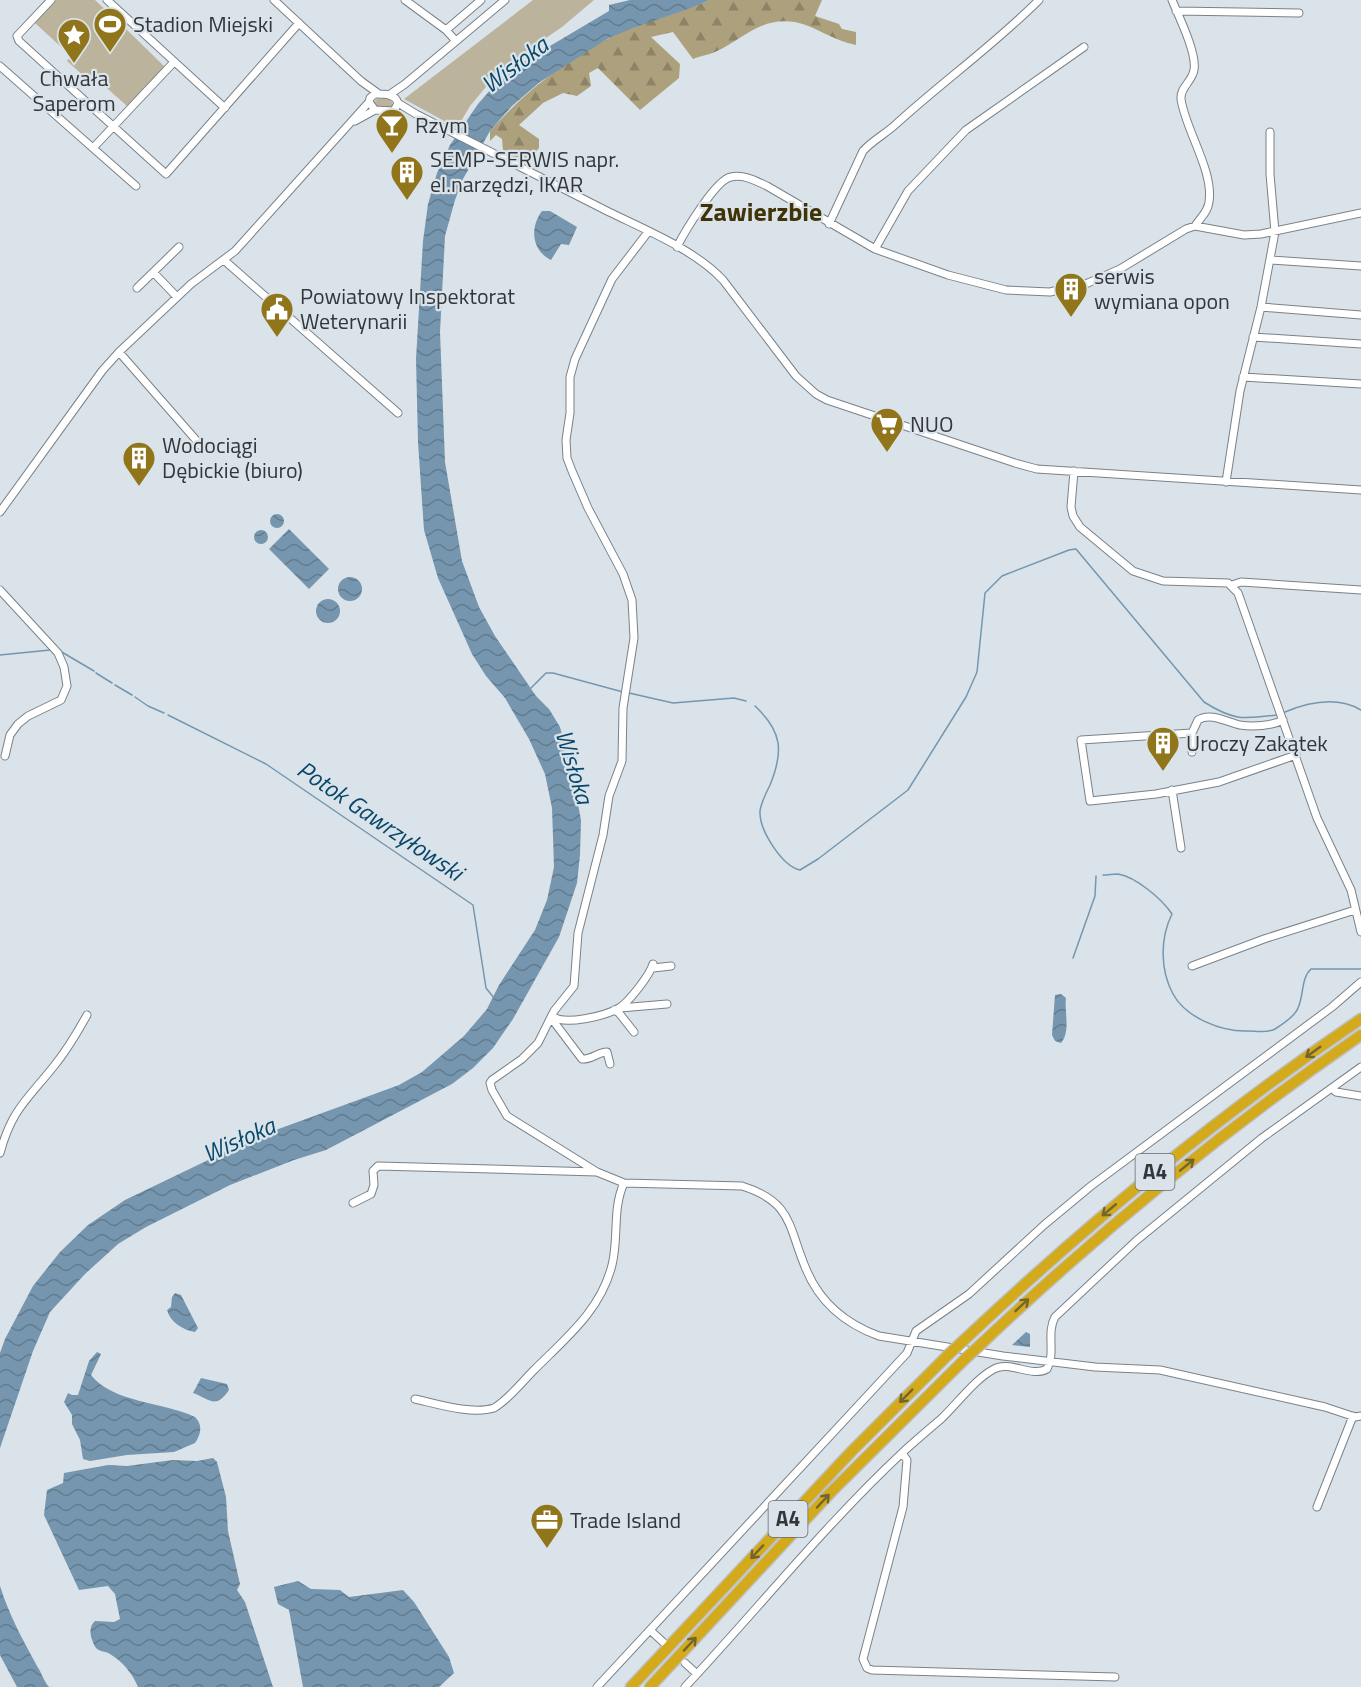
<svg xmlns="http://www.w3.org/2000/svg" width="1361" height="1687" viewBox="0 0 1361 1687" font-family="'Titillium Web',sans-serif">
  <defs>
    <pattern id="forest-firs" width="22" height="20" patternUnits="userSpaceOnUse" patternTransform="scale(1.5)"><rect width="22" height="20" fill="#ada07d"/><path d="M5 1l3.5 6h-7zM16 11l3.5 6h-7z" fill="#8d8367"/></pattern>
    <pattern id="water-waves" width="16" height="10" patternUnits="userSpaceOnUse" patternTransform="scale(1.5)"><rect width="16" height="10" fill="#7596ae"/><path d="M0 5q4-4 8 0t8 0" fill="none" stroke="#617b8f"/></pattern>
  </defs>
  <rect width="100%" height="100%" fill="#dae3ea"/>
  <path fill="#bbb39b" d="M56 0H95L113 17 116 14 128 24 125 28 165 67 127 106 91 74 86 78 67 61 71 56 35 23Z
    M533 0H594L562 27 508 64 490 82 470 106 457 128 404 99Z
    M378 98 391 99 393 106 391 108H377L374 102Z"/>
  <path fill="url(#forest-firs)" d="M710 0H822L815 16 839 24 842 29 856 32V45C834 41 813 25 795 22 759 17 744 39 715 52 708 55 700 56 693 59L673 32 651 37 680 64 679 78 640 110 598 68 589 73 591 86 577 96 563 93 543 103 519 125 539 139V148L525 163 503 151 502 139 496 135 490 141V131C528 88 577 51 631 28 657 18 684 11 710 0Z"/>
  <path fill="url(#water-waves)" d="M630 0H710L688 9 633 28 607 39 540 82 512 106 490 131 463 179 455 200 445 236 440 332 445 462 462 561 479 607 495 636 536 696 549 709 560 727 571 768 581 820 580 855 577 883 559 937 513 1019 493 1048 473 1068 452 1084 326 1150 294 1160 230 1185 146 1227 118 1244 85 1274 50 1312 33 1351 0 1448V1353L5 1339 33 1286 60 1252 88 1225 125 1200 229 1150 273 1131 399 1085 422 1072 464 1036 487 1009 499 985 535 930 547 900 554 867 552 808 545 774 529 739 505 698 486 676 472 654 438 578 424 530 418 442 416 359 423 241 428 204 437 173 450 145 478 104 492 88 528 59 609 11V5Z
    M542 211H550L577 227 569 245 561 244 551 260C531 250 530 227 542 211Z
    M270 521a7 7 0 1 1 14 0a7 7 0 1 1-14 0Z
    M289 529 329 569 309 589 269 549Z
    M254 537a7 7 0 1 1 14 0a7 7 0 1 1-14 0Z
    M338 589a12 12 0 1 1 24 0a12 12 0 1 1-24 0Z
    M316 611a12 12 0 1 1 24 0a12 12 0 1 1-24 0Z
    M1061 994 1066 998C1064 1012 1071 1031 1061 1043L1055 1041 1052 1035 1055 995Z
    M175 1293 181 1295 198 1328 195 1332C183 1330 170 1322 167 1310L171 1307 172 1297Z
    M1026 1332 1030 1334V1347L1012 1345Z
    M97 1352 101 1354 91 1375C113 1403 164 1402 195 1417 203 1425 201 1434 195 1443L174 1452 127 1455 90 1461 83 1459 80 1440 72 1424V1415L64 1402 68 1393 72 1395H78L89 1361Z
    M201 1378 227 1384 229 1390C215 1410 210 1399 193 1393Z
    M213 1458 217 1462 226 1497 228 1531 240 1584 237 1590 245 1602 273 1687H138C133 1674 122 1661 110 1654 105 1651 100 1652 96 1648 91 1640 87 1628 95 1621L114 1622 120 1619 115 1594 108 1586 79 1590 44 1515 47 1490 63 1483 64 1473 108 1465 127 1466 173 1460 197 1461Z
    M298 1581 311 1589 340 1590 349 1597 403 1590 414 1602 449 1657 454 1673 439 1687H303L289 1610 278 1604 274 1587Z
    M0 1586C9 1615 23 1640 37 1666 42 1673 43 1680 49 1687H17L0 1655Z"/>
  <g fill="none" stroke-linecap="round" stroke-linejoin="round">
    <path stroke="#7596ae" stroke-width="1.5" d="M60 651 94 671
      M0 655 50 650
      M96 673 112 683
      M115 685 132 695
      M531 688 546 673H553L623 692
      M629 693 673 703 734 698 746 701
      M135 697 148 706 164 713
      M755 706C782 731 784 751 770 785 766 793 761 803 760 811 759 830 782 866 800 870L818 859 908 790 966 697 977 672 985 593 1002 576 1069 550 1076 549 1204 702C1234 721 1243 719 1277 715
      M1285 712C1309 702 1337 696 1361 710
      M168 715 266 764 473 905 486 988 494 998
      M1103 875C1108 875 1113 874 1118 874 1136 877 1162 899 1172 914 1160 938 1160 970 1173 994 1186 1018 1222 1032 1248 1031 1256 1031 1268 1033 1275 1029 1283 1024 1295 1016 1298 1008 1304 995 1301 978 1311 969H1361
      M1073 958 1095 896 1096 876"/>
    <defs>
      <path id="minor" d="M51 0 17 36 19 41 166 174 299 23
        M107 0 225 108
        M274 0 361 81 379 94
        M405 0 446 30 455 40
        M1172 0C1179 17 1197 53 1194 70 1192 82 1180 87 1181 99 1185 129 1214 171 1209 202 1208 212 1200 218 1195 226
        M1176 11 1299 13
        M446 30 481 0
        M0 66 136 186
        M389 95 405 84 505 0
        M398 103 394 111 375 110 369 102 370 98 375 94C383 94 395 93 398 103L416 114C480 147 545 179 609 212 646 230 695 250 723 280L796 376 816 394 827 400 1015 463 1037 469 1361 490
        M355 121 375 110
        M93 148 174 62
        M829 224 863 151C872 141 885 134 895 125 942 82 994 45 1039 0
        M648 232 612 279 575 359 570 377V413L566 440 567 458 572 471 588 508 623 574 632 600 634 638 623 708 622 761 609 796 603 835 578 933 574 986 554 1011 538 1043 522 1059 492 1080 490 1083 492 1090 507 1116 597 1172 624 1183 742 1186C793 1202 788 1227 806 1269 820 1303 846 1324 879 1336L1003 1356 1095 1367 1160 1370 1325 1407 1355 1417 1361 1416
        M677 247C684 233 716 179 731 177 744 174 756 181 767 186L875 249 948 275 1006 290 1050 292 1088 283 1120 269 1186 229 1195 226 1244 235 1261 234 1361 213
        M875 249 908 191 966 130 1084 47
        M1271 260 1361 266
        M225 261 398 413
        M154 273 177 297
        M137 288 179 247
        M1261 307 1361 315
        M1253 337 1361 344
        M119 352 203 448
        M1243 377 1361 384
        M1074 471 1071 507 1073 516 1080 527 1133 571 1163 581 1228 583 1238 593 1317 818 1351 890 1361 932
        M1226 482 1240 391 1261 307 1275 232 1270 174V132
        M0 512 102 371 119 352 191 284 235 251 369 102
        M1232 585 1241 582 1361 590
        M0 590 58 653 64 667 67 686 61 700 28 716 18 724 10 735 5 756
        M1283 720C1272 726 1252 727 1240 725 1227 722 1210 712 1198 720L1192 733 1081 740 1090 801 1156 794 1219 782 1296 755
        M1192 733V752
        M1172 790 1181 848
        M1192 966 1264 939 1355 910
        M653 968 671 966
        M620 1008 667 1004
        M614 1010 619 1013 634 1032
        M552 1016C564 1026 605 1016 619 1008 628 1003 650 975 653 964
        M551 1018 582 1059C591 1060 598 1052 607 1052L610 1064
        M1332 1088 1336 1092 1361 1096
        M0 1153C12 1109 27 1100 54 1066 67 1050 77 1033 87 1015
        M353 1203 371 1194 374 1185 373 1171 378 1166 597 1172
        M415 1399C437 1404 472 1415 494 1408 509 1399 521 1383 534 1370 566 1338 601 1310 612 1265 619 1238 612 1209 624 1183
        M902 1453 907 1460 903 1507 863 1659 867 1668 872 1670 1115 1677
        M1317 1507 1353 1416
        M650 1630 663 1642
        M685 1663 697 1674
        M597 1687 907 1353 916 1331 969 1294 1044 1225 1091 1186 1332 1007 1361 982
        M685 1687C758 1609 825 1525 903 1452 915 1441 928 1430 941 1419 957 1404 975 1379 994 1369 1010 1360 1031 1378 1047 1369 1056 1353 1046 1333 1055 1317L1137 1240 1262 1138 1361 1067"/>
      <path id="highway" d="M962 1342C1087 1224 1219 1115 1361 1019
        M980 1345C1099 1232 1226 1128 1361 1035
        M631 1687 851 1452 948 1355
        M650 1687 831 1492 966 1358"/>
    </defs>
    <use href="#minor" stroke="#7a8288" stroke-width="9"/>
    <use href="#highway" stroke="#bebfc0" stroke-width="13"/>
    <use href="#minor" stroke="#fff" stroke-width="7"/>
    <use href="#highway" stroke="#d3aa1c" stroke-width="10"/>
    <defs>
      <path id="highway-bridge" d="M948 1355 962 1342
        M966 1358 980 1345"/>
    </defs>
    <use href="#highway-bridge" stroke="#bebfc0" stroke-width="13" stroke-linecap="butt"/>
    <use href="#highway-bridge" stroke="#d3aa1c" stroke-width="10"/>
  </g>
  <defs><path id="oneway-shaft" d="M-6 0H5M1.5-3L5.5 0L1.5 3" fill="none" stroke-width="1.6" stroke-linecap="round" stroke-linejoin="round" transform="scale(1.5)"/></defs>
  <g stroke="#73652e">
    <use href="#oneway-shaft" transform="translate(1313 1052) rotate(144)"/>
    <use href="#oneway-shaft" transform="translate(1187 1165) rotate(-39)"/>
    <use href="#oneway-shaft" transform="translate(1109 1210) rotate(140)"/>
    <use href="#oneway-shaft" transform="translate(1022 1305) rotate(-43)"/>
    <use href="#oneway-shaft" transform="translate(906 1396) rotate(135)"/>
    <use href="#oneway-shaft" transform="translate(823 1501) rotate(-47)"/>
    <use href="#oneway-shaft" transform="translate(757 1552) rotate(133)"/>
    <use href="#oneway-shaft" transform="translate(690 1644) rotate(-47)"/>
  </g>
  <defs>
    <symbol id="stadium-pin" viewBox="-11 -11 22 30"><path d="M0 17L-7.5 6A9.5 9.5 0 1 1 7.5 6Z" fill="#90751a" stroke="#dae3ea"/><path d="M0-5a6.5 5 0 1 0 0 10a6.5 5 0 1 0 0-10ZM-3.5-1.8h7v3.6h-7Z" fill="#fff"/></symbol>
    <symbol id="sight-pin" viewBox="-11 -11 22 30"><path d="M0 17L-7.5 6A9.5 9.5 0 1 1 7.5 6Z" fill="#90751a" stroke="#dae3ea"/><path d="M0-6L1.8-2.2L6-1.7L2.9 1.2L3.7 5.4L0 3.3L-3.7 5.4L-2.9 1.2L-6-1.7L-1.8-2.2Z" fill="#fff"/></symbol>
    <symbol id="bar-pin" viewBox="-11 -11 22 30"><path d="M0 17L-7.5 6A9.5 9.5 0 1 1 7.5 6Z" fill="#90751a" stroke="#dae3ea"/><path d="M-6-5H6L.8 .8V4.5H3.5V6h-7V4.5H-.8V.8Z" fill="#fff"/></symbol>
    <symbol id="building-pin" viewBox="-11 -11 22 30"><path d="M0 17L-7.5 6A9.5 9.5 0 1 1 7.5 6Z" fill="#90751a" stroke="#dae3ea"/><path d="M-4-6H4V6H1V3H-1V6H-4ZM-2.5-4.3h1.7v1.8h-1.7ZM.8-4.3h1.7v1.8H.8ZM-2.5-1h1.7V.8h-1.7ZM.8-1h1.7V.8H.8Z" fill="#fff"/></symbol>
    <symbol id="civic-pin" viewBox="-11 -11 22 30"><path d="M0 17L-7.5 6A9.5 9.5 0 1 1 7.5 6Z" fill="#90751a" stroke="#dae3ea"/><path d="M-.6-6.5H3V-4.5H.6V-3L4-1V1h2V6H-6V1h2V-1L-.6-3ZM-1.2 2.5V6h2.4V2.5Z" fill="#fff"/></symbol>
    <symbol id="supermarket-pin" viewBox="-11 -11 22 30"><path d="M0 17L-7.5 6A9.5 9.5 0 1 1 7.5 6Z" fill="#90751a" stroke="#dae3ea"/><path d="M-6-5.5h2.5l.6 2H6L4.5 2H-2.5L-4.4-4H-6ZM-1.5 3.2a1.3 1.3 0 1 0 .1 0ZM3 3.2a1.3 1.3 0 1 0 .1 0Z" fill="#fff"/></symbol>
    <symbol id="office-pin" viewBox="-11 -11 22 30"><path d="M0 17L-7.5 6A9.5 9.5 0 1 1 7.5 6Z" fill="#90751a" stroke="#dae3ea"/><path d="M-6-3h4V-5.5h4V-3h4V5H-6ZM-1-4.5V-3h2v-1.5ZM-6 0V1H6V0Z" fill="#fff"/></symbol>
  </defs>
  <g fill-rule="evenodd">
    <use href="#stadium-pin" x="91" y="5" width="38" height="52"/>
    <use href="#sight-pin" x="55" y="16" width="38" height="52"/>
    <use href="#bar-pin" x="373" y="106" width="38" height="52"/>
    <use href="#building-pin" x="388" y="153" width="38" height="52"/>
    <use href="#building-pin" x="1052" y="270" width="38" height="52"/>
    <use href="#civic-pin" x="258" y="290" width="38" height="52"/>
    <use href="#supermarket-pin" x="868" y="405" width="38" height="52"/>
    <use href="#building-pin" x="120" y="439" width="38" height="52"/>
    <use href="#building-pin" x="1144" y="724" width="38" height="52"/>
    <use href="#office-pin" x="528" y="1501" width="38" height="52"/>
  </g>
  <g text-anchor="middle" stroke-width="4.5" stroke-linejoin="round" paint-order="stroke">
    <g fill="#dae3ea" stroke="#656b6f" stroke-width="1.5">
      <rect x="1135.5" y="1154" width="39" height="36" rx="4.5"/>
      <rect x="768.5" y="1501" width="39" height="36" rx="4.5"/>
    </g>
    <g font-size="21" font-weight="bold" fill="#33373a">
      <text x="1155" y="1179">A4</text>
      <text x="788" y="1526">A4</text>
    </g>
    <g font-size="22" fill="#33373a" stroke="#dae3ea" text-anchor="start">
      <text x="133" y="32">Stadion Miejski</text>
      <text x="74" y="86" text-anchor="middle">Chwała<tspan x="74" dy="25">Saperom</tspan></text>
      <text x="415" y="133">Rzym</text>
      <text x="430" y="167">SEMP-SERWIS napr.<tspan x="430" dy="25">el.narzędzi, IKAR</tspan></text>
      <text x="1094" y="284">serwis<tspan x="1094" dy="25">wymiana opon</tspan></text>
      <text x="300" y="304">Powiatowy Inspektorat<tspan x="300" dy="25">Weterynarii</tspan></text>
      <text x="910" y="432">NUO</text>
      <text x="162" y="453">Wodociągi<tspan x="162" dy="25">Dębickie (biuro)</tspan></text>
      <text x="1186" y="751">Uroczy Zakątek</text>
      <text x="570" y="1528">Trade Island</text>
    </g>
    <g font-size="24" font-style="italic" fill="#084769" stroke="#dae3ea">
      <text transform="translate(515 65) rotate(-37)" y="8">Wisłoka</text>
      <text transform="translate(574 767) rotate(73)" y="8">Wisłoka</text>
      <text transform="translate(380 821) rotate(34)" y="8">Potok Gawrzyłowski</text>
      <text transform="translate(239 1140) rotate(-24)" y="8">Wisłoka</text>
    </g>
    <g font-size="26" font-weight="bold" fill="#403308" stroke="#dae3ea">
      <text x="761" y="221">Zawierzbie</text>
    </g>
  </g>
</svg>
